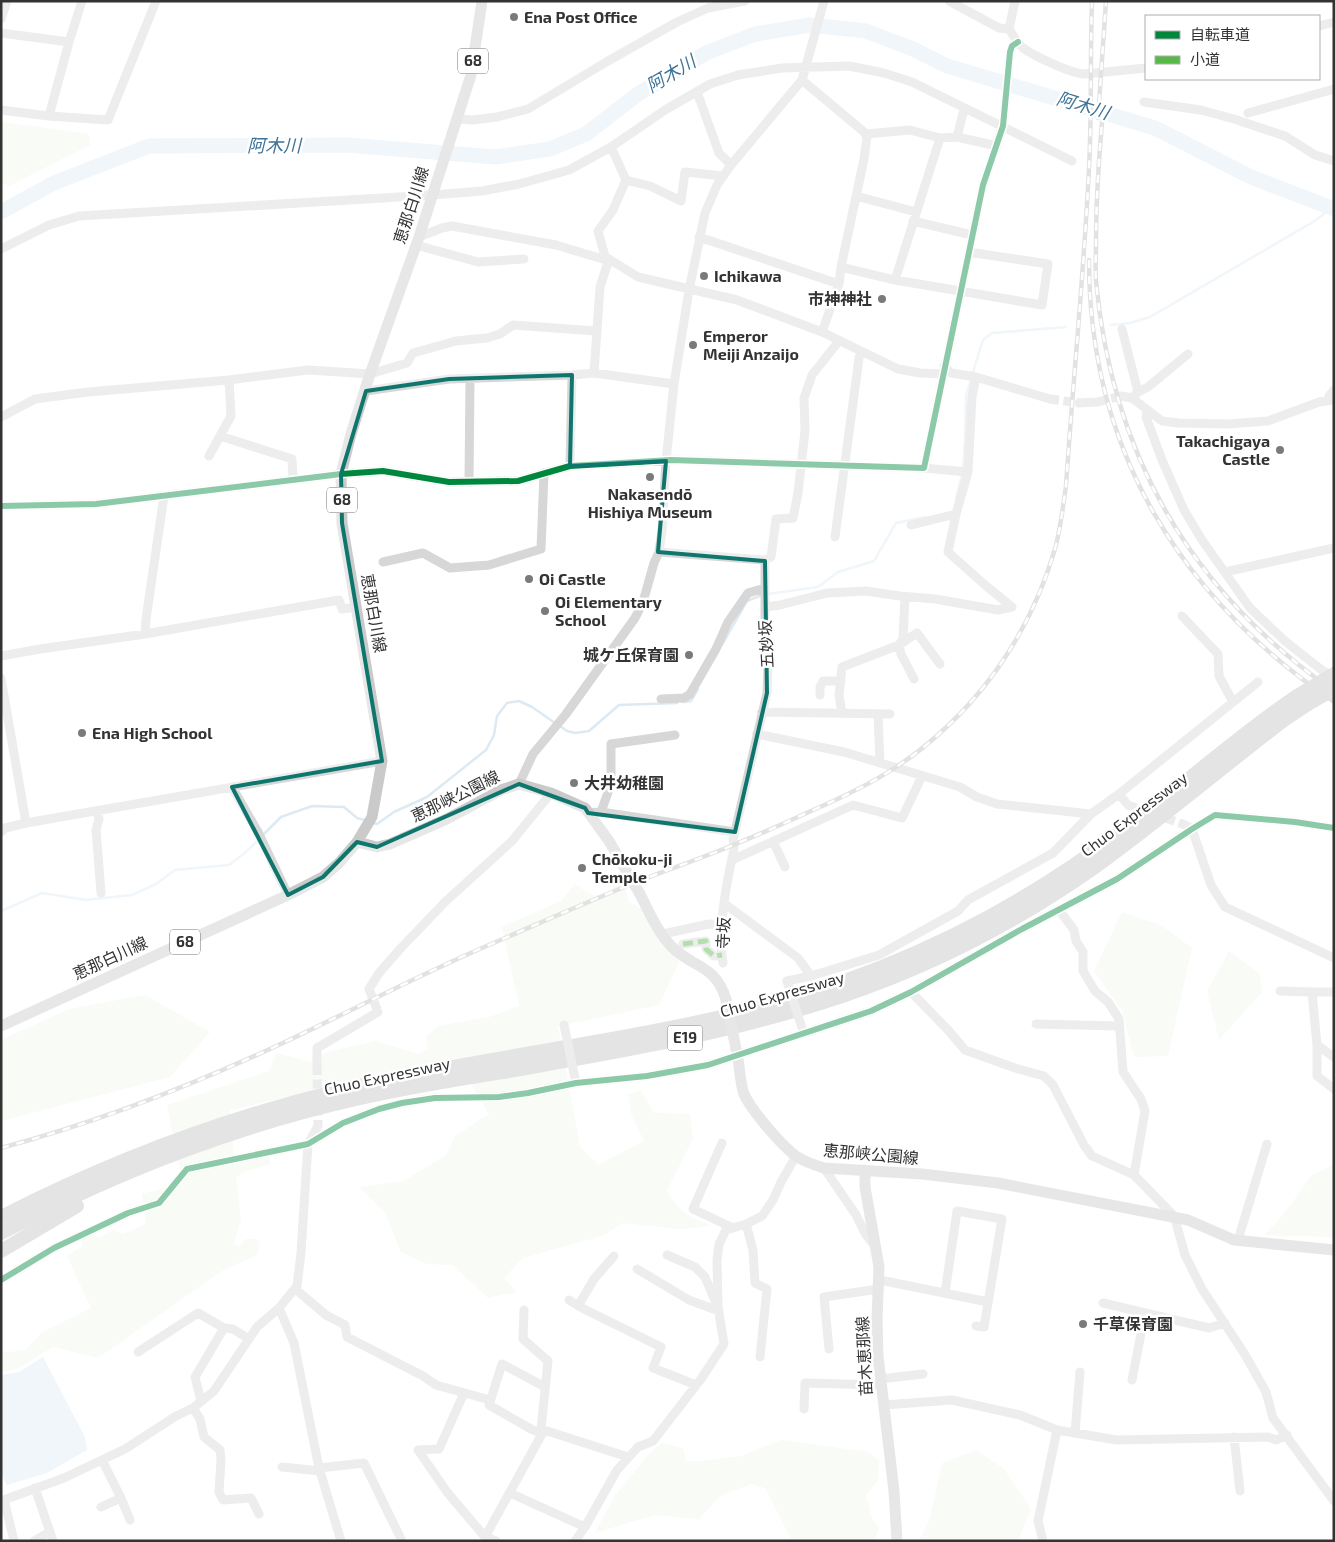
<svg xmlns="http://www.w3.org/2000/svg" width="1335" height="1542" viewBox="0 0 1335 1542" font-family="'Exo 2','Noto Sans JP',sans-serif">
  <rect width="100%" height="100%" fill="#fff"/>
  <path fill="#f1f5ed" d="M1 122 89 134 90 145 9 186 1 182Z
    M615 877 624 882 629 902 645 911 679 962 659 1005 558 1026 580 1147 598 1165 644 1141 631 1114 628 1094 641 1090 654 1113 690 1114 693 1139 667 1190C679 1212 688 1217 711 1225L697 1228 678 1229 623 1223 602 1236 523 1258 504 1278 516 1291 513 1294H503L488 1298 453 1265 427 1264 401 1252 384 1211 359 1187 404 1181 446 1155 455 1136 489 1114 456 1059 230 1110 234 1160 269 1155 271 1164 244 1172 236 1178 241 1220 233 1244 239 1246 246 1239H257L260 1244 257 1255 222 1271 98 1358 53 1347 17 1369 1 1372V1353L25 1350 43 1332 91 1308 67 1256 82 1246V1238L94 1234 98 1238 114 1230 123 1234 146 1224 142 1194 183 1183 167 1105 269 1071 276 1053 311 1062 327 1052 376 1041 418 1054 428 1049 426 1037 438 1026 489 1017 519 1006 502 927 561 901 575 884C590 894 595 900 612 891Z
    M1122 912 1161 925 1192 948 1168 1056 1134 1057 1122 1010 1094 971Z
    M1229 951 1260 974 1262 992 1219 1040 1207 991Z
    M145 995 210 1032 170 1077 1 1121V1040L69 1009Z
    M1334 1164V1237L1265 1235 1290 1206 1311 1176Z
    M781 1440 868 1452 879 1460 878 1480 866 1496 872 1518 879 1528 874 1541H792L765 1488 751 1484 720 1496 699 1519 654 1515 595 1533 614 1497 649 1454 662 1443 683 1448 686 1461H703L741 1456Z
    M976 1450 1004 1469 1031 1509 1018 1541H919L930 1518 942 1463Z"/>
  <path fill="#ddeaf3" d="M43 1357 85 1437 87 1450 47 1473 7 1485 1 1474V1375L19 1372Z"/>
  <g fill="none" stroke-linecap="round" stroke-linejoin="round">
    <path stroke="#ddeaf3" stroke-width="2.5" d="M1111 325 1130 323 1150 317 1313 222 1332 208
      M963 469 965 439 966 395 983 340 992 333 1066 327
      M956 498 962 474
      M768 594 818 587 838 572 874 561 896 523 925 517
      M722 645 747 601 762 595
      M683 702 691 701 698 689
      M560 726 567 731 575 733 589 731 619 705 677 703
      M372 823 377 824 394 812 427 797 486 750 494 735 497 716 507 703 519 701 532 707 555 723
      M262 836 281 817 312 806 344 807 357 818 365 820
      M1 911 42 893 86 900 132 895 156 884 175 870 229 865 246 852 258 840"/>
    <path stroke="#ddeaf3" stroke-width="15" d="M1 212 54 183 149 146 347 145 495 157 550 149 586 134 638 94 706 53 755 34 810 25 866 31 913 49 947 66 1155 128 1251 177 1334 209"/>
    <path stroke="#d6d6d6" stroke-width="9" stroke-dasharray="9 4.5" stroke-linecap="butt" d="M1050 399 1079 403
      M1098 402 1121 396
      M1128 805 1183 824
      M369 989 378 1012
      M317 1066 318 1126"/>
    <path stroke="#d7d7d7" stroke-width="9" d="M949 1 999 28 1009 29
      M1015 1 1009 29C1013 35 1017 43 1023 48 1034 56 1070 73 1084 74L1146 68
      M1 19 7 1
      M1319 26 1334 22
      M1 33 69 42
      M802 80 864 132 867 137 864 159 841 267 839 284 822 332
      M697 92 719 153 731 165
      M1144 102 1201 110 1234 119 1285 136 1315 155 1334 161
      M1 110 49 116 108 120 156 1
      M1248 113 1334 89
      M49 116 69 42 82 1
      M456 119 473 120 497 117 528 109 608 61 677 22 708 8 745 1
      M866 134 910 130 940 138 957 137 997 146
      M957 137 964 109
      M611 147 626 180 650 186 681 201 685 172 723 176
      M856 196 916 212
      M913 221 972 235
      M419 237 442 228 452 226 556 245 606 260 609 259 638 277 737 300 822 332 898 369 920 373 943 374
      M699 237 839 284
      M416 245 478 262 524 259
      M1 249 49 225 79 216 433 195 482 191 519 184 569 170 611 147 665 110 710 84 738 75 782 68 849 66 884 73 912 82 1072 161
      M606 260 598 231 613 210 626 180
      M841 267 895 280 1042 305 1048 264 969 252
      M895 280 940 138
      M1122 329 1138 392 1132 398
      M944 366 951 373 976 377 1050 399
      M594 373 600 287 609 259
      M366 391 449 379 572 375 594 373 674 384
      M1138 392 1148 387 1188 354
      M1121 396 1132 398 1162 421 1178 423 1228 424 1268 421 1319 402 1334 400
      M1328 401 1329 396 1334 390
      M1079 403 1098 402
      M1147 411 1146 417 1162 460 1184 510 1202 540 1250 608 1285 641 1323 671 1334 677
      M1 417 35 399 88 392 229 380 308 370 370 374 407 363 413 353 456 341 487 338 500 334 513 325 596 331
      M220 436 292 459 293 480
      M209 456 231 416 229 380
      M570 466 572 375
      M924 468 968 472
      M469 482 470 379
      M1 506 96 504 341 474 383 471 449 482 518 481 570 466 671 460 924 468 983 185 1003 126 1010 52 1012 46 1018 42
      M956 514 948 552 985 585 1012 607
      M911 525 956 514 968 472 972 396 976 377
      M835 537 860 351
      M659 552 765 560 771 557 776 519 793 518 798 493 805 431 804 398 812 375 839 341
      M383 562 423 553 450 568 489 565 541 549 544 473
      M1225 572 1334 548
      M905 597 903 639 899 645 901 654 914 679
      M765 607 780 605 827 593 866 591 900 596 935 599 998 610 1012 607
      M1182 616 1218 654 1219 676 1233 702
      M145 634 146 619 164 496
      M1 656 40 649 145 634 339 600 342 609 350 608
      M1 678 26 823
      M820 695V687L823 681H841
      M661 699 684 698 690 694 716 649 728 622 748 593 765 588
      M762 712 890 714
      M842 713 839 695 842 667 899 645 917 633 940 664
      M878 714 880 763
      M757 734 844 752 960 787 977 797 997 804 1091 814
      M519 784 533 754 566 714 635 618 643 602 654 563 659 552 662 531 666 461 674 384 689 290 705 213 717 185 731 165 802 80 824 1
      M232 787 258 832 288 895
      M1119 794 1128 805
      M97 811 99 819 96 830 101 893
      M601 812 611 784V744L675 735
      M588 813 601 812 735 832
      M1183 824 1192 829 1211 885 1225 907 1334 958
      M1 832 5 828 26 823 382 761
      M773 841 785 867
      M732 860 853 805 902 818 922 776
      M725 904 798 958 811 976
      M1059 910 1074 930 1076 941 1083 952V971L1095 991 1108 1002 1119 1019 1123 1072 1141 1099 1145 1111 1134 1175
      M663 934 709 924 722 925
      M683 944 706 941V949L714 956 722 955
      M723 963C717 932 727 880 734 849L733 840 767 693 768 663 765 625V560
      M787 981 811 976 879 955 958 911 968 900 1053 853 1091 814 1119 794 1258 682
      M369 989 379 973 400 949 445 902 512 841 551 793
      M1280 991 1312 992 1317 1045 1334 1057
      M911 992 948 1030 965 1050 1015 1068 1044 1076 1053 1085 1084 1145 1092 1156 1134 1175 1174 1216 1185 1255 1202 1289 1244 1353 1266 1392 1273 1418 1334 1501
      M1312 992H1334
      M1036 1024 1119 1026
      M1317 1045V1076L1334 1089
      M317 1066V1048L378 1012
      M722 1143 693 1209 731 1227
      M824 1168 856 1215 866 1235 874 1245
      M746 1224 753 1250 755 1283 767 1289 760 1357
      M1238 1240 1267 1144
      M667 1255 695 1267 705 1277 718 1308
      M637 1269 689 1300 719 1311
      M1 1280 54 1248 128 1213 159 1203 187 1169 308 1144 343 1123 379 1109 402 1103 435 1098 499 1097 528 1093 576 1083 647 1076 708 1065 871 1011 911 992 1022 929 1117 879 1192 829 1215 815 1295 822 1334 828
      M880 1280 988 1302
      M300 1293 326 1315 345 1325 347 1337 423 1376 436 1385 490 1400
      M945 1293 957 1211 1002 1219 984 1327 976 1326
      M569 1300 584 1309 661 1347 653 1368 696 1385
      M1103 1303 1209 1328 1225 1323
      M578 1306 594 1279 614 1256
      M279 1308 294 1343 319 1468 341 1541
      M829 1349 824 1297 879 1289
      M138 1352 198 1313 224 1328 233 1329 249 1339
      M880 1379 923 1374
      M1132 1380 1145 1313
      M201 1401 195 1377 224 1328
      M884 1405 952 1400 1020 1415 1057 1430 1117 1440 1268 1437 1276 1440 1287 1435
      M193 1408 200 1419 204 1437 220 1450 221 1460 219 1492 223 1500 251 1498 259 1514
      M804 1409 805 1383 881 1385
      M541 1429 628 1457
      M1075 1433 1080 1372
      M542 1434 531 1429 489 1405 502 1364 545 1387
      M1234 1437 1240 1491
      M418 1450 447 1492 485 1537 496 1541
      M418 1450 439 1449 464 1393
      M102 1460 121 1498 130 1520
      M282 1467 320 1471
      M319 1468 364 1463 402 1541
      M35 1488 53 1541
      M510 1493 585 1527
      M4 1500 14 1541
      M1 1501 64 1478 125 1449 176 1416 193 1408 214 1391 257 1327 279 1308 297 1286 301 1253 308 1144 318 1126
      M101 1507 121 1498
      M485 1537 542 1434 541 1429 548 1361 523 1339 524 1310
      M34 1541 49 1532
      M575 1541 585 1527 617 1470 638 1447 653 1441 701 1379 724 1344 718 1307 717 1260 719 1244 726 1230 746 1224 762 1216 773 1200 781 1182 796 1156
      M1043 1541 1038 1521 1057 1430"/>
    <path stroke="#cacaca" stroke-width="11" d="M357 842 377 847 390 844 447 819 501 790 519 784 551 793 585 808 609 841 631 879
      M640 894C649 912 658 933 672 947 693 968 715 964 726 999
      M1 1026 288 895 323 877 339 863 357 842 372 817 382 761 342 523 341 474 351 434 370 374 419 237 471 75 482 1
      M736 1049C740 1063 739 1080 744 1094 751 1110 782 1146 796 1156 805 1162 814 1165 824 1168L922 1174 998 1183 1188 1220 1234 1240 1334 1250
      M865 1170V1187L879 1267 877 1319 878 1356 894 1491 897 1541"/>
    <path stroke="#c4c4c4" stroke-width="14" d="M1 1217C113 1160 232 1115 355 1087 516 1049 685 1038 842 982 947 945 1033 897 1122 831 1182 787 1236 737 1297 696
      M1 1233C112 1174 233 1127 356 1099 407 1087 458 1079 509 1071 622 1051 736 1032 845 995 934 965 1018 921 1095 867 1160 820 1221 768 1284 720L1308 704
      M1 1251 77 1206"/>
    <defs>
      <path id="rail" d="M1103 111C1099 155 1096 199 1096 243 1096 255 1095 268 1096 281 1112 455 1190 591 1334 691
        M1098 118 1106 1
        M1089 260C1089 450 1180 597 1334 702
        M1 1148C99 1122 193 1085 285 1042 351 1011 415 977 482 948 538 924 595 898 652 876 681 865 710 855 738 843 763 833 787 822 811 811 859 790 901 769 940 733 996 683 1036 617 1056 545 1061 525 1063 506 1066 486 1073 380 1084 274 1089 168 1092 112 1090 57 1092 1"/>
    </defs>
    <use href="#rail" stroke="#bebebe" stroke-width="4.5"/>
    <use href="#rail" stroke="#fff" stroke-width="2.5" stroke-dasharray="8" stroke-linecap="butt"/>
    <path stroke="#d7d7d7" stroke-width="9" d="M787 981 802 1028
      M564 1025 576 1083"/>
    <path stroke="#cacaca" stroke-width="11" d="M631 879 640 894
      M726 999 736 1049"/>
    <path stroke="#c4c4c4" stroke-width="14" d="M1297 696 1334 674
      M1308 704 1334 689"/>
    <path stroke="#58b947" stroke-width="5" stroke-dasharray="10 5" stroke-linecap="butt" d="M683 944 706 941V949L714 956 722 955"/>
    <defs>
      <path id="cycleway" d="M1 506 96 504 341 474 383 471 449 482 518 481 570 466 671 460 924 468 983 185 1003 126 1010 52 1012 46 1018 42
        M1 1280 54 1248 128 1213 159 1203 187 1169 308 1144 343 1123 379 1109 402 1103 435 1098 499 1097 528 1093 576 1083 647 1076 708 1065 871 1011 911 992 1022 929 1117 879 1192 829 1215 815 1295 822 1334 828"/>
    </defs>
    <use href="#cycleway" stroke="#fff" stroke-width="9"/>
    <use href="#cycleway" stroke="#00873e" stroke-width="6"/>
  </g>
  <path d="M0 0H1335V1542H0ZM572 375 570 466 666 461 658 552 765 561 767 693 735 832 588 813 585 808 519 784 377 847 357 842 323 877 288 895 232 787 382 761 342 523 341 474 366 391 449 379Z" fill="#fff" fill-opacity=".55" fill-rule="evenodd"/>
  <path fill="none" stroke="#0f766e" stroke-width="4" stroke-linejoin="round" d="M572 375 570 466 666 461 658 552 765 561 767 693 735 832 588 813 585 808 519 784 377 847 357 842 323 877 288 895 232 787 382 761 342 523 341 474 366 391 449 379Z"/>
  <g fill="#7a7a7a" stroke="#fff" stroke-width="2">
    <circle cx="514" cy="17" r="5"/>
    <circle cx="704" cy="276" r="5"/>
    <circle cx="882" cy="299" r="5"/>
    <circle cx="693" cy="345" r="5"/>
    <circle cx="1280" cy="450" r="5"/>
    <circle cx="650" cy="477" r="5"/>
    <circle cx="529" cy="579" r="5"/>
    <circle cx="545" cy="611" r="5"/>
    <circle cx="689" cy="655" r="5"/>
    <circle cx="82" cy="733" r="5"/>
    <circle cx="574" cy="783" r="5"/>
    <circle cx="582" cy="868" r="5"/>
    <circle cx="1083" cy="1324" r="5"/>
  </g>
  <g text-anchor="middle" stroke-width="5" stroke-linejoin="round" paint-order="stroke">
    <g fill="#fff" stroke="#707070" stroke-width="1">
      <rect x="458" y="48.5" width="30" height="25" rx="4"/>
      <rect x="327" y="487.5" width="30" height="25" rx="4"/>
      <rect x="170" y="929.5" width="30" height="25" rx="4"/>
      <rect x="667.5" y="1025.5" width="35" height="25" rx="4"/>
    </g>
    <g font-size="15" font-weight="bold" fill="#333">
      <text x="473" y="66">68</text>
      <text x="342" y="505">68</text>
      <text x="185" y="947">68</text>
      <text x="685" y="1043">E19</text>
    </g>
    <g font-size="16" font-weight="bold" fill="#333" stroke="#fff" text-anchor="start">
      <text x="524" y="23">Ena Post Office</text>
      <text x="714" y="282">Ichikawa</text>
      <text x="872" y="305" text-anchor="end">市神神社</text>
      <text x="703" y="342">Emperor<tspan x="703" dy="18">Meiji Anzaijo</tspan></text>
      <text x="1270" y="447" text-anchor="end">Takachigaya<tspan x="1270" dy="18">Castle</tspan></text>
      <text x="650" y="500" text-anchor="middle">Nakasendō<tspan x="650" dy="18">Hishiya Museum</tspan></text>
      <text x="539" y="585">Oi Castle</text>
      <text x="555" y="608">Oi Elementary<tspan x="555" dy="18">School</tspan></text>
      <text x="679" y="661" text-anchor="end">城ケ丘保育園</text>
      <text x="92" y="739">Ena High School</text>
      <text x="584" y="789">大井幼稚園</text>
      <text x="592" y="865">Chōkoku-ji<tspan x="592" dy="18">Temple</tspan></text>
      <text x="1093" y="1330">千草保育園</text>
    </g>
    <g font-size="16" fill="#333" stroke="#fff">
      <text transform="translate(411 205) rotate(-72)" y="6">恵那白川線</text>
      <text transform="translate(374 613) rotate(80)" y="6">恵那白川線</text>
      <text transform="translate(766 644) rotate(-93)" y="6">五妙坂</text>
      <text transform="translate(455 796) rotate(-26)" y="6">恵那峡公園線</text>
      <text transform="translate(1134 814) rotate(-37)" y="6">Chuo Expressway</text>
      <text transform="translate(723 933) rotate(-87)" y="6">寺坂</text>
      <text transform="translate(110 958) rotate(-25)" y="6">恵那白川線</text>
      <text transform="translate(782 994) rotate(-16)" y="6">Chuo Expressway</text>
      <text transform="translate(387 1076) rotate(-12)" y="6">Chuo Expressway</text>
      <text transform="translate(871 1154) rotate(5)" y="6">恵那峡公園線</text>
      <text transform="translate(864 1356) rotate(-93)" y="6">苗木恵那線</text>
    </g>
    <g font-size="18" font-style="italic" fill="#3e7397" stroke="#fff">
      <text transform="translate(671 74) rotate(-31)" y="6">阿木川</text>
      <text transform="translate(1083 106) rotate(17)" y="6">阿木川</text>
      <text x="274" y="152">阿木川</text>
    </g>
  </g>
  <rect width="1335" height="1542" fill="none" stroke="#333333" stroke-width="5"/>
  <rect x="1145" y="15" width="175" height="65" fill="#ffffff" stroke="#adadad"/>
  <rect x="1155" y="31" width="25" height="8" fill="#00873e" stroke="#adadad"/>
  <text x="1190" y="40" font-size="15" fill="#333333">自転車道</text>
  <rect x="1155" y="56" width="25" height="8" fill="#58b947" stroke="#adadad"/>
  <text x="1190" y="65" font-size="15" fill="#333333">小道</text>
</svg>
